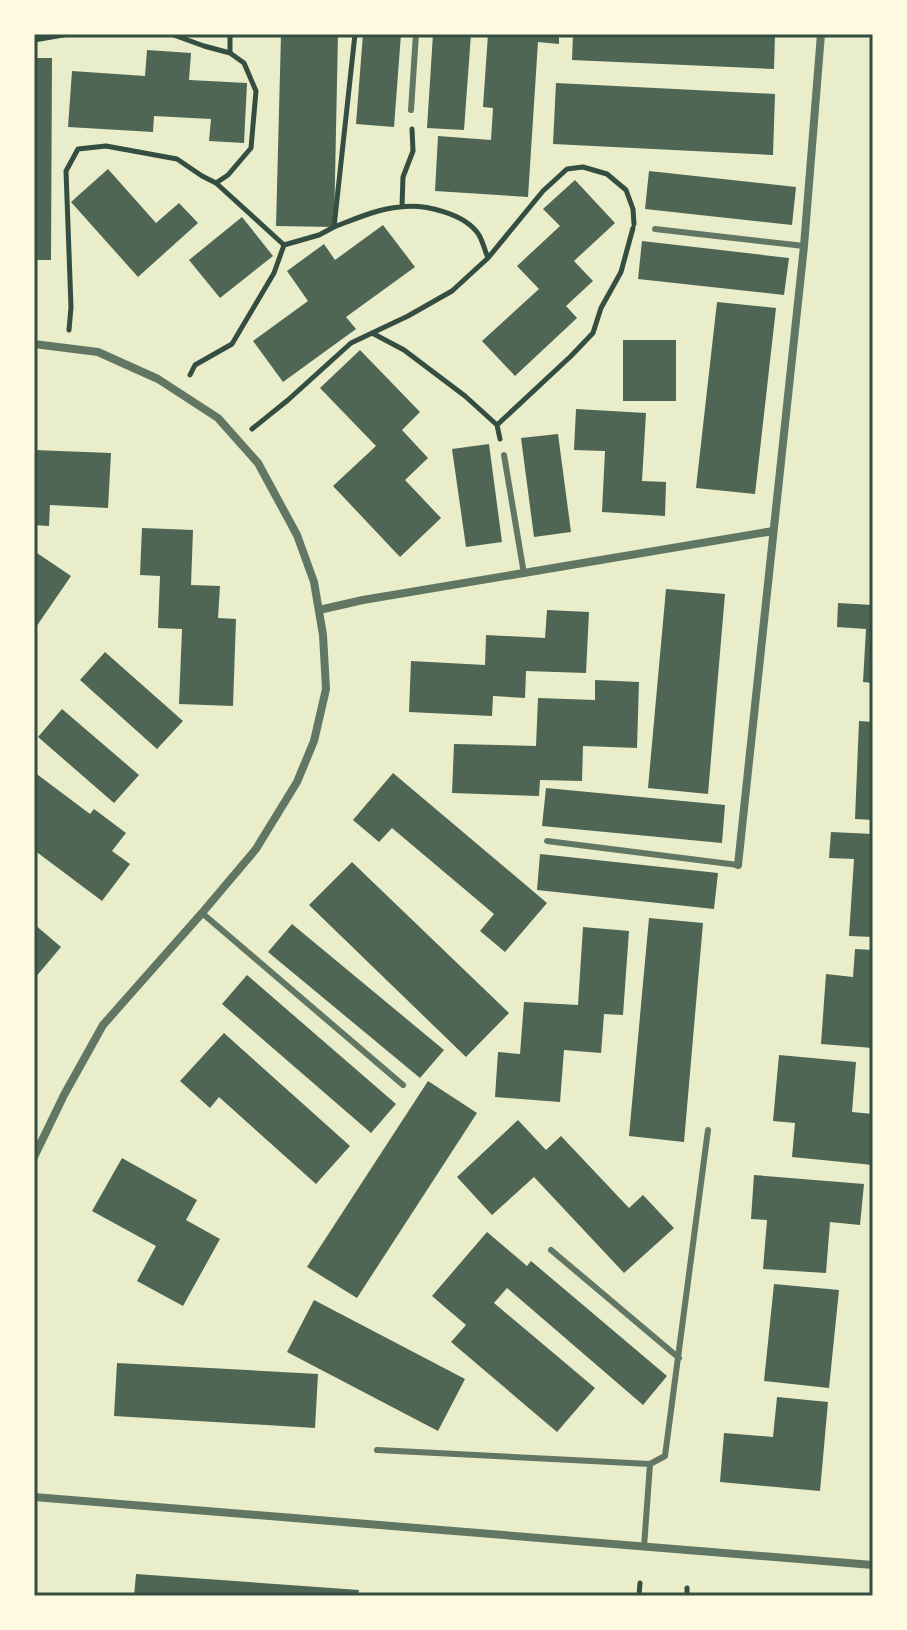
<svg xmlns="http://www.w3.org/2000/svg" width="907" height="1630" viewBox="0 0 907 1630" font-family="Lato,sans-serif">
  <rect width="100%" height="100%" fill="#e9edc9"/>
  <path fill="#4f6655" d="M281 34H338L334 227 276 226Z
    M363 34H401L394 127 356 124Z
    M433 34H471L464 130 427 128Z
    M488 34H559V44L538 42 528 197 435 191 438 136 491 140 493 108 483 107Z
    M573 34H775L774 69 572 60Z
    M147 50 191 53 189 80 247 83 244 143 209 141 211 119 154 116 153 132 68 127 72 71 145 76Z
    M34 58H52L51 260H34Z
    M556 83 775 94 773 155 553 144Z
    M108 169 156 223 179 203 198 223 138 277 71 202Z
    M649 171 796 187 792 225 645 209Z
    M575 180 615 223 574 261 593 281 566 306 577 318 515 376 482 341 539 289 517 266 560 226 543 209Z
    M242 217 273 256 220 298 189 260Z
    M383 225 415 267 346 317 356 329 283 382 253 341 308 301 287 271 324 244 335 260Z
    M642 241 789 258 784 295 638 279Z
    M717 302 776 308 755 494 696 488Z
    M623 340H676V401H623Z
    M360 350 420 412 402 430 428 458 405 480 441 518 400 557 333 486 376 446 320 388Z
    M576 409 646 413 642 481 666 482 665 516 602 512 605 451 574 450Z
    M558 434 571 532 534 537 521 438Z
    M489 444 502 542 466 547 452 449Z
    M34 450 111 453 108 508 50 505 49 526 34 525Z
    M142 528 193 530 191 585 220 586 218 618 236 619 233 706 179 704 182 629 158 628 160 576 140 575Z
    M34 551 71 576 34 630Z
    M666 589 725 594 708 794 648 788Z
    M838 603 873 605V683L863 682 866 629 837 627Z
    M547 610 589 612 586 673 526 671 525 698 493 696 492 716 409 712 411 661 485 665 486 635 545 638Z
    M105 652 183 721 157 749 80 680Z
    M595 680 639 682 637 748 583 746 582 781 540 780 539 796 452 793 454 744 536 746 538 698 595 700Z
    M62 709 139 775 114 803 38 737Z
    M859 721 873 722V820L855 819Z
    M34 772 90 814 94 809 126 833 112 851 130 864 102 901 34 850Z
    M393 773 547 903 505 952 480 931 494 914 392 828 379 842 353 820Z
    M546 788 725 805 722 843 542 826Z
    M831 832 873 834V937L849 936 854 859 829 858Z
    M540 854 718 873 714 909 537 890Z
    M352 862 509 1013 466 1057 309 905Z
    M649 918 703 923 684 1142 629 1136Z
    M34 924 61 947 34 979Z
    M292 924 444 1050 420 1078 268 952Z
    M583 927 629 931 623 1015 604 1014 601 1053 564 1050 560 1102 495 1097 498 1052 520 1054 524 1002 578 1005Z
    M855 949 873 950V1048L821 1044 826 974 853 977Z
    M247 975 396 1104 371 1133 222 1004Z
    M224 1033 350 1146 316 1184 219 1097 210 1108 180 1081Z
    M779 1055 856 1062 852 1112 873 1114V1165L792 1157 795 1123 773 1121Z
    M428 1081 477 1113 357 1298 307 1267Z
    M518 1120 546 1150 561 1136 629 1208 643 1195 674 1228 624 1273 534 1177 492 1215 457 1177Z
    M122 1158 197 1200 186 1220 220 1239 183 1306 137 1281 156 1246 92 1211Z
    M754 1175 864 1184 860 1225 830 1222 826 1273 763 1269 767 1220 751 1219Z
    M487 1232 527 1266 531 1261 667 1376 643 1405 507 1288 494 1303 595 1388 557 1432 451 1342 466 1325 432 1296Z
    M774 1284 839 1290 829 1388 764 1381Z
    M314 1300 465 1379 438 1431 287 1352Z
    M117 1363 318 1374 315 1428 114 1416Z
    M777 1397 828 1402 820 1491 720 1482 724 1433 773 1437Z
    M136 1574 359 1590 358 1596H134Z"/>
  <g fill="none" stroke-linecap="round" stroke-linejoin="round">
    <path stroke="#344e41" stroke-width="5" d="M230 34V53
      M34 40 69 34
      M216 183 284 245
      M402 206 403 177 413 151 412 129
      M488 258 543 191 567 169 583 167 607 174 626 190 633 209 634 224
      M69 330 71 307 66 171 78 149 106 146 177 159 202 176 216 183 228 175 251 148 256 91 244 63 230 53 204 46 171 34
      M372 333 404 350 465 396 497 425 500 439
      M190 375 195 365 232 344 274 273 284 245 319 235 334 227 355 34
      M497 425 571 356 593 333 601 308 621 272 633 228
      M252 429 288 400 351 343 408 316 452 291 488 258C485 251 483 242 479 235 465 213 424 204 400 207 377 209 355 219 334 227
      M639 1596 640 1583
      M687 1596V1588"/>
    <path stroke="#617663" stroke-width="6" d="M411 110 416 34
      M655 229 804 246
      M504 455 524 574
      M547 841 738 865
      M202 913 403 1085
      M551 1250 679 1358
      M377 1450 650 1464
      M644 1547 650 1464 665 1456 708 1130"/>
    <path stroke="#617663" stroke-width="8" d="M34 344 98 352 158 379 218 418 258 463 297 535 314 582 323 635 326 689 314 741 297 782 256 849 202 913 103 1025 64 1095 34 1157
      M319 610 363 600 773 531
      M738 865 804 246 821 34
      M34 1497 873 1565"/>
  </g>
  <rect width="907" height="1630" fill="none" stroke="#fefae0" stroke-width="72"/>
  <rect x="36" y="36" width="835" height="1558" fill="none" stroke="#344e41" stroke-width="3"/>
</svg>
